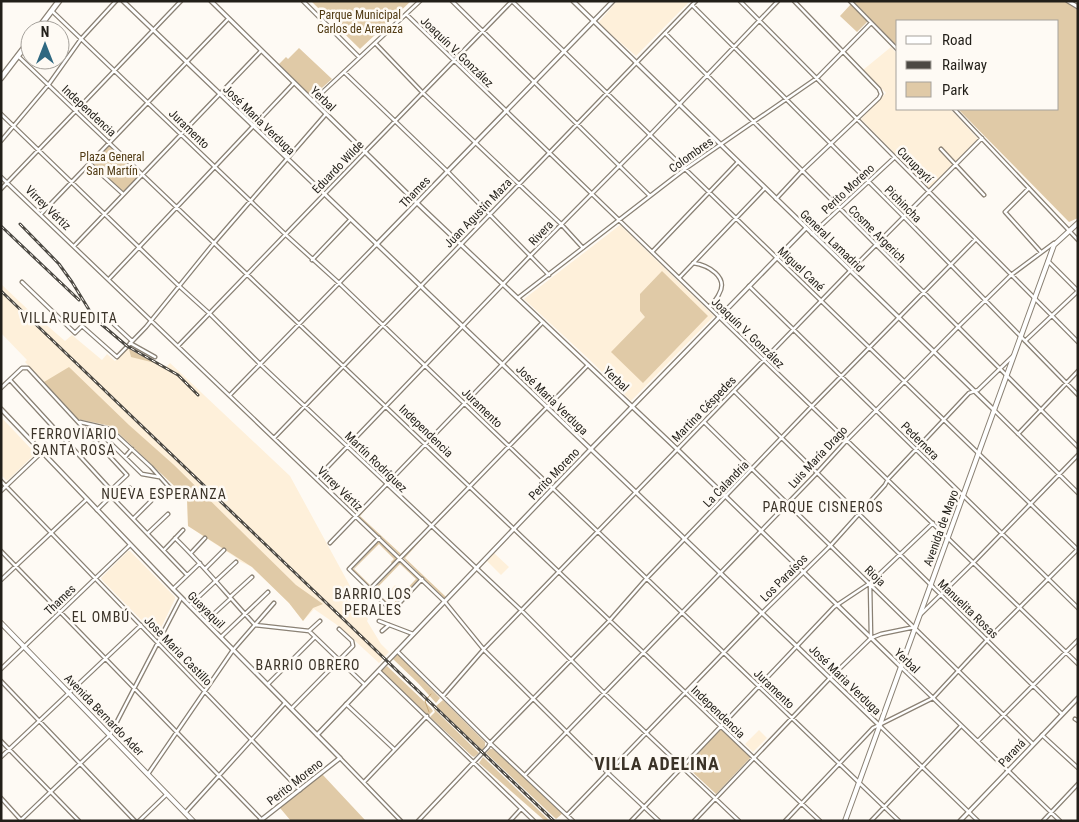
<svg xmlns="http://www.w3.org/2000/svg" width="1079" height="822" viewBox="0 0 1079 822" font-family="'Roboto Condensed',sans-serif">
  <rect width="100%" height="100%" fill="#fefaf4"/>
  <path fill="#fef0da" d="M617 1H690L636 56 598 23Z
    M891 47 898 55V109H950L978 139 929 189 861 119 886 93 863 70Z
    M620 225 714 316 631 401 592 362 524 299Z
    M1 284 41 322 42 321 65 341 72 335 102 360 107 354 115 361 128 347 166 367 170 363 290 476 368 619 367 621 381 644 389 652 379 663 340 627 314 609 303 621 289 603 252 567 237 560 238 559 188 526 187 498 111 426 78 419 25 362 27 360 1 333Z
    M1 417 34 452 35 454 8 480H6L1 475Z
    M128 551H130L175 597V599L157 636 102 580 101 578Z
    M494 553 509 567 501 575 487 561Z
    M395 585 403 593 398 597 395 594 391 598 387 594Z
    M759 730 767 738 753 752 745 744Z"/>
  <path fill="#e0caa7" fill-rule="evenodd" d="M311 1H411L360 49Z
    M853 1H1070L1074 7 1078 9V218L1069 222 958 109H1058V21H898V47Z
    M851 4 867 20V22L857 32 840 16Z
    M299 48 332 79 314 95 310 96 279 64 286 57 288 59Z
    M109 144 140 173V176L123 192 91 163Z
    M662 271 708 316 643 383 611 352 645 317 640 311V294Z
    M129 349 155 363 131 357Z
    M69 367 129 425 174 465 296 585 323 604 313 608 303 621 289 603 252 567 188 526 187 498 111 426 78 419 44 382Z
    M386 486 360 516 401 554 429 528 401 556 357 516Z
    M430 530 405 558 446 597 445 599 403 558Z
    M379 541 398 559 371 588 352 570ZM379 544 394 559 391 562 392 564 371 586 354 569Z
    M400 561 419 579 392 608 373 590ZM400 564 416 579 391 606 375 590Z
    M398 654 440 698 436 703 418 683 393 659Z
    M387 666 431 708 433 711 428 716 381 671Z
    M443 700 485 742V746L482 750 436 706Z
    M433 708 479 753 474 757 472 756 430 717 435 712Z
    M722 728 752 756 716 794 686 766Z
    M490 749H493L563 813 556 819 486 753Z
    M483 757 550 821H545L479 763Z
    M322 774 365 820 364 821H291L280 808Z"/>
  <g fill="none" stroke-linecap="round" stroke-linejoin="round">
    <path stroke="#c5a675" stroke-width="1" d="M429 712 425 701 431 694
      M428 715V714"/>
    <defs>
      <path id="minor" d="M303 1 359 57
        M452 1 650 196
        M512 1 1078 550
        M740 1 1078 342
        M850 1 898 50
        M692 5 906 219 1078 395
        M52 11 286 235 339 283 899 821
        M406 14 1078 664
        M665 33 1078 447
        M375 43 423 93 561 224 583 248
        M18 56 820 821
        M344 72 447 171 549 275
        M313 101 420 1
        M954 109 1078 240
        M1 114 179 286 210 314 260 364 523 612 604 693 739 821
        M1 141 49 84 81 39 116 1
        M941 149 984 195
        M89 163 123 194
        M1 177 445 602 485 651 609 774 659 821
        M1029 188 1005 212 1041 252
        M1 189 181 1
        M776 199 802 171 879 98 881 94 879 89 794 1
        M41 214 228 19
        M812 234 895 157
        M74 246 261 51
        M652 252 738 162
        M312 260 350 220
        M1048 261 1078 291
        M693 263C708 265 729 277 719 294 717 299 713 303 709 307
        M679 278 765 188
        M109 279 294 83
        M22 282 75 333 82 326 117 357 146 327 214 243 326 114
        M749 286 1078 608
        M518 298 685 169 817 78 871 23
        M105 316 132 341
        M1025 341 1078 291
        M130 343 155 357
        M178 346 365 152 512 1
        M10 380 111 490V496L187 575
        M1 388 22 368H28L127 475 111 490
        M734 391 1062 714
        M230 395 376 245
        M994 410 1078 493
        M80 422 110 429 151 467 178 497
        M704 422 1033 744
        M92 425 142 474 159 477
        M1018 434 1078 371
        M274 438 696 1
        M125 457 132 449
        M317 478 530 256 649 136 778 1
        M1 481 300 790
        M1 491 42 452
        M117 501 130 488
        M97 510 111 496
        M134 518 151 501
        M148 533 168 514
        M175 538C204 566 228 596 255 625L309 631 365 685
        M379 538 349 569 392 611 422 579
        M330 543 543 322
        M164 550 183 530
        M1 551 262 820
        M191 553 205 538
        M206 568 224 550
        M1 580 87 499
        M870 583 871 637
        M173 589 200 563
        M370 589 588 365
        M230 597 252 577
        M190 605 236 562
        M921 614 973 563 1078 455
        M206 621 230 599
        M379 621 413 634
        M309 631 320 621
        M382 631 389 625
        M221 637 268 592
        M397 651 490 743 573 821
        M901 667 1060 821
        M1 669 130 545
        M379 671 534 821
        M1 681 135 821
        M268 684 315 637
        M443 696 484 649 850 271 982 138
        M346 704 394 749
        M292 708 353 646 352 641 339 629
        M1075 719 1078 721
        M880 726 978 821
        M1042 735 1078 768
        M1 741 79 821
        M978 741 1078 640
        M1 757 141 625
        M340 758 401 821
        M148 774 233 650 274 603
        M525 775 816 474 847 440 958 327 1011 275 1054 243
        M364 782 427 716
        M1 798 21 820
        M185 813 285 703
        M567 815 762 613 831 545 885 485 888 479 969 393 978 390 1013 356
        M20 821 110 735 181 598
        M139 821 167 794
        M418 821 488 747 490 743 610 620 647 578 812 406 976 239
        M510 821 521 809
        M631 821 834 607 870 583 933 523
        M694 821 830 678 871 638 881 634 915 627
        M785 821 873 728 933 698 987 640 1078 549
        M871 821 961 726
        M1043 821 1078 784"/>
      <path id="tertiary" d="M123 1 879 725
        M211 1 417 203 678 450 901 667
        M573 1 994 410
        M1068 1 1078 7
        M376 245 613 1
        M1 409 173 589 340 758 260 821
        M317 735 553 488 806 228
        M960 821 1078 698"/>
      <path id="secondary" d="M1 623 193 821
        M845 821 1054 245 1078 223"/>
      <path id="primary" d="M37 30 59 1
        M1 78 30 40"/>
    </defs>
    <use href="#minor" stroke="#8a8174" stroke-width="5"/>
    <use href="#tertiary" stroke="#8a8174" stroke-width="5.5"/>
    <use href="#secondary" stroke="#8a8174" stroke-width="6"/>
    <use href="#primary" stroke="#8a8174" stroke-width="7"/>
    <use href="#minor" stroke="#fff" stroke-width="2.5"/>
    <use href="#tertiary" stroke="#fff" stroke-width="3"/>
    <use href="#secondary" stroke="#fff" stroke-width="4"/>
    <use href="#primary" stroke="#fff" stroke-width="4.5"/>
    <defs>
      <path id="rail" d="M20 224 59 264 72 282 91 313 101 324 127 346 178 375 198 395
        M1 226 79 300
        M1 291 554 821"/>
    </defs>
    <use href="#rail" stroke="#4c4943" stroke-width="3"/>
    <use href="#rail" stroke="#fefaf4" stroke-width="1" stroke-dasharray="4" stroke-linecap="butt"/>
  </g>
  <g text-anchor="middle" stroke-width="5" stroke-linejoin="round" paint-order="stroke">
    <g font-size="12" fill="#513b14" stroke="#fefaf4">
      <text x="360" y="19">Parque Municipal<tspan x="360" dy="14">Carlos de Arenaza</tspan></text>
      <text x="112" y="161">Plaza General<tspan x="112" dy="14">San Martín</tspan></text>
    </g>
    <g font-size="12" fill="#221f19" stroke="#fefaf4">
      <text transform="translate(457 52) rotate(44)" y="4">Joaquín V. González</text>
      <text transform="translate(323 99) rotate(44)" y="4">Yerbal</text>
      <text transform="translate(89 111) rotate(43)" y="4">Independencia</text>
      <text transform="translate(259 120) rotate(44)" y="4">José Maria Verduga</text>
      <text transform="translate(189 129) rotate(44)" y="4">Juramento</text>
      <text transform="translate(691 155) rotate(-36)" y="4">Colombres</text>
      <text transform="translate(915 165) rotate(45)" y="4">Curupaytí</text>
      <text transform="translate(338 167) rotate(-46)" y="4">Eduardo Wilde</text>
      <text transform="translate(848 189) rotate(-43)" y="4">Perito Moreno</text>
      <text transform="translate(415 192) rotate(-46)" y="4">Thames</text>
      <text transform="translate(903 204) rotate(45)" y="4">Pichincha</text>
      <text transform="translate(48 208) rotate(44)" y="4">Virrey Vértiz</text>
      <text transform="translate(478 213) rotate(-46)" y="4">Juan Agustín Maza</text>
      <text transform="translate(541 233) rotate(-46)" y="4">Rivera</text>
      <text transform="translate(877 234) rotate(45)" y="4">Cosme Argerich</text>
      <text transform="translate(832 241) rotate(44)" y="4">General Lamadrid</text>
      <text transform="translate(801 269) rotate(43)" y="4">Miguel Cané</text>
      <text transform="translate(748 333) rotate(44)" y="4">Joaquín V. González</text>
      <text transform="translate(616 379) rotate(44)" y="4">Yerbal</text>
      <text transform="translate(552 400) rotate(44)" y="4">José Maria Verduga</text>
      <text transform="translate(482 408) rotate(44)" y="4">Juramento</text>
      <text transform="translate(704 409) rotate(-46)" y="4">Martina Céspedes</text>
      <text transform="translate(426 431) rotate(44)" y="4">Independencia</text>
      <text transform="translate(920 441) rotate(45)" y="4">Pedernera</text>
      <text transform="translate(818 457) rotate(-47)" y="4">Luis María Drago</text>
      <text transform="translate(376 462) rotate(44)" y="4">Martín Rodríguez</text>
      <text transform="translate(554 474) rotate(-46)" y="4">Perito Moreno</text>
      <text transform="translate(726 484) rotate(-46)" y="4">La Calandria</text>
      <text transform="translate(340 489) rotate(44)" y="4">Virrey Vértiz</text>
      <text transform="translate(941 528) rotate(-70)" y="4">Avenida de Mayo</text>
      <text transform="translate(875 576) rotate(44)" y="4">Rioja</text>
      <text transform="translate(784 578) rotate(-45)" y="4">Los Paraísos</text>
      <text transform="translate(60 600) rotate(-44)" y="4">Thames</text>
      <text transform="translate(968 609) rotate(44)" y="4">Manuelita Rosas</text>
      <text transform="translate(206 610) rotate(45)" y="4">Guayaquil</text>
      <text transform="translate(178 651) rotate(46)" y="4">Jose Maria Castillo</text>
      <text transform="translate(907 661) rotate(44)" y="4">Yerbal</text>
      <text transform="translate(845 680) rotate(44)" y="4">José Maria Verduga</text>
      <text transform="translate(774 689) rotate(44)" y="4">Juramento</text>
      <text transform="translate(718 712) rotate(44)" y="4">Independencia</text>
      <text transform="translate(104 715) rotate(46)" y="4">Avenida Bernardo Ader</text>
      <text transform="translate(1012 753) rotate(-46)" y="4">Paraná</text>
      <text transform="translate(295 782) rotate(-38)" y="4">Perito Moreno</text>
    </g>
    <g font-size="14" letter-spacing="1" fill="#3b3328" stroke="#fefaf4">
      <text x="69" y="323">VILLA RUEDITA</text>
      <text x="74" y="439">FERROVIARIO<tspan x="74" dy="16">SANTA ROSA</tspan></text>
      <text x="164" y="499">NUEVA ESPERANZA</text>
      <text x="823" y="512">PARQUE CISNEROS</text>
      <text x="373" y="599">BARRIO LOS<tspan x="373" dy="16">PERALES</tspan></text>
      <text x="101" y="622">EL OMBÚ</text>
      <text x="308" y="670">BARRIO OBRERO</text>
    </g>
    <g font-size="18" font-weight="bold" letter-spacing="1" fill="#3b3328" stroke="#fefaf4">
      <text x="657" y="770">VILLA ADELINA</text>
    </g>
  </g>
  <rect width="1079" height="822" fill="none" stroke="#221f19" stroke-width="5"/>
  <rect x="896" y="20" width="162" height="90" fill="#fefaf4" stroke="#a6a29c"/>
  <rect x="906" y="36" width="25" height="8" fill="#ffffff" stroke="#a6a29c"/>
  <text x="942" y="45" font-size="15" fill="#221f19">Road</text>
  <rect x="906" y="61" width="25" height="8" fill="#4c4943" stroke="#a6a29c"/>
  <text x="942" y="70" font-size="15" fill="#221f19">Railway</text>
  <rect x="906" y="82" width="25" height="15" fill="#e0caa7" stroke="#a6a29c"/>
  <text x="942" y="95" font-size="15" fill="#221f19">Park</text>
  <g transform="translate(45 45)"><circle r="24" fill="#fefaf4" stroke="#a6a29c"/>
  <path d="M0-4L9 19L0 12L-9 19Z" fill="#2e6881"/>
  <text y="-8" font-size="14" font-weight="bold" text-anchor="middle" fill="#221f19">N</text>
  </g>
</svg>
